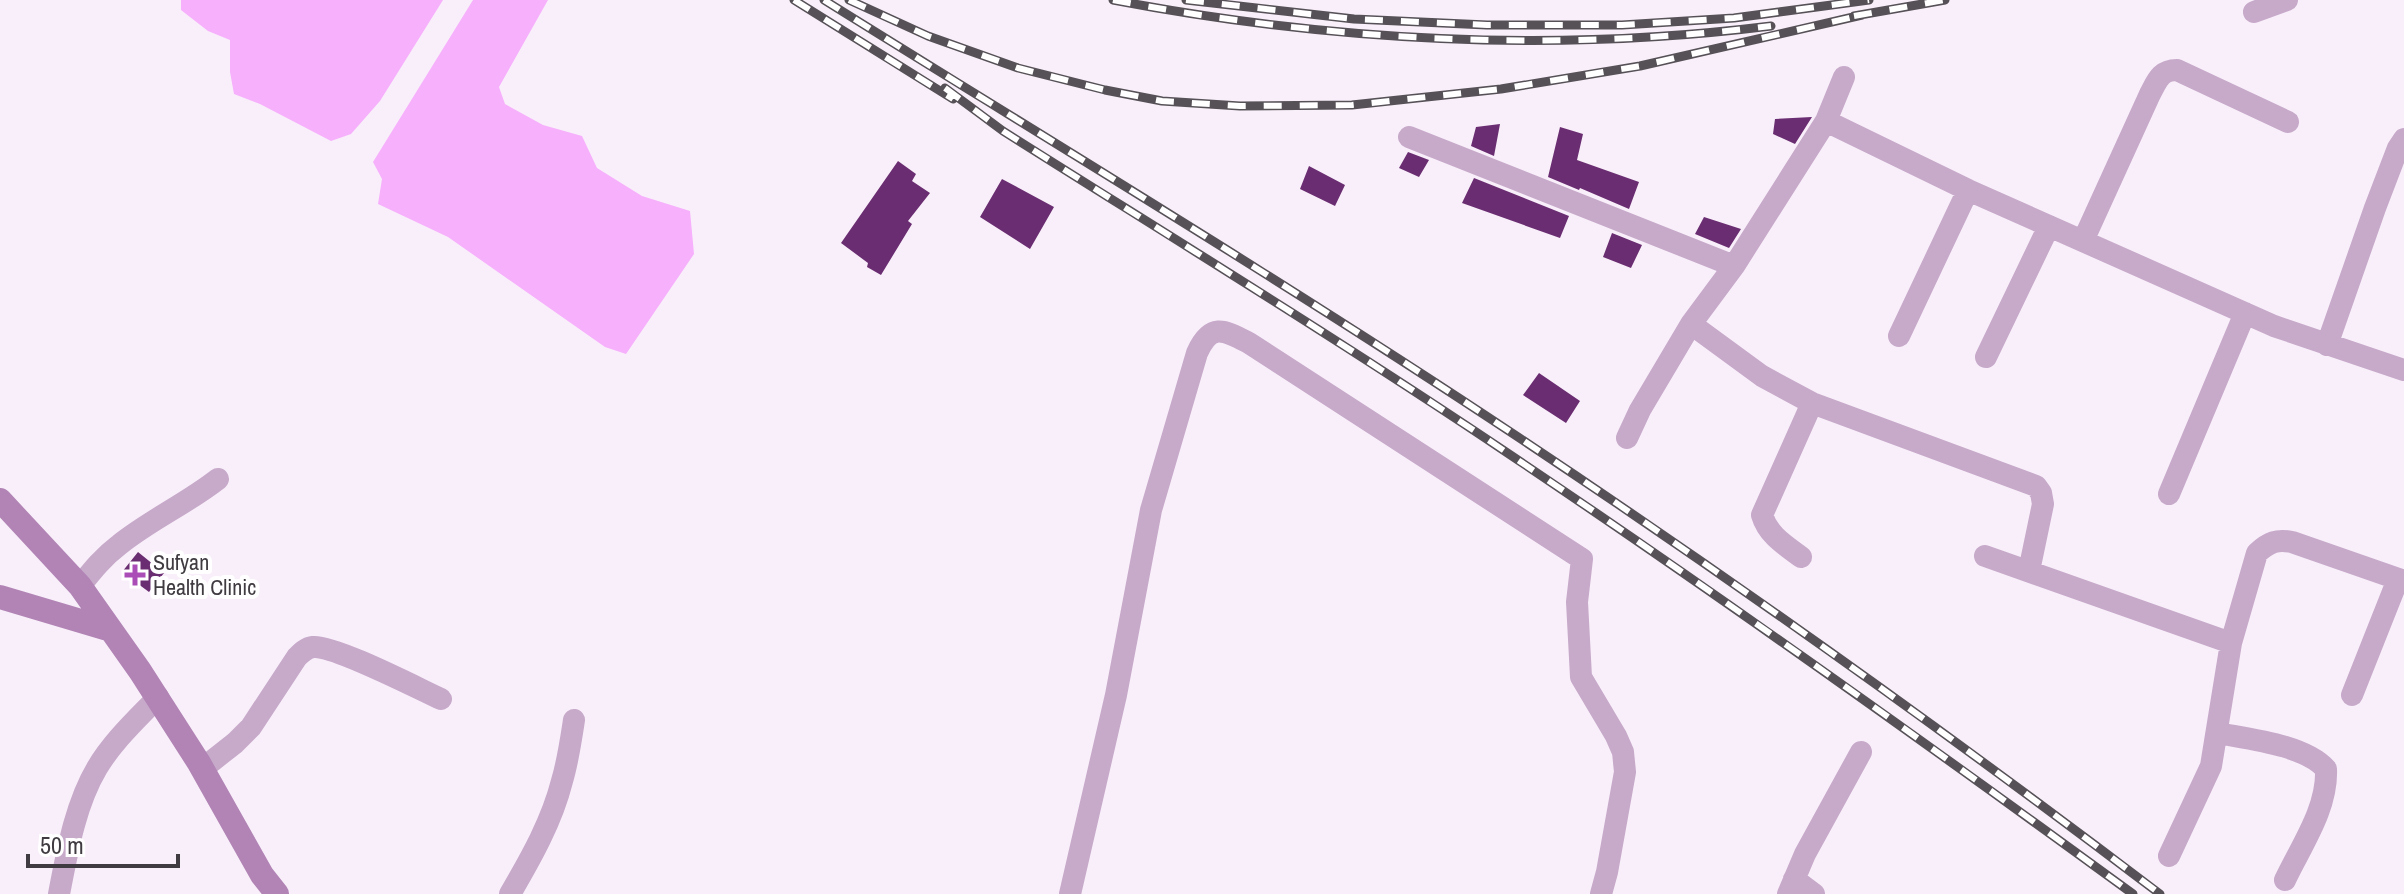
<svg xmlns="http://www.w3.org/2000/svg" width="2404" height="894" viewBox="0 0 2404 894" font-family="'Archivo Narrow',sans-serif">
  <rect width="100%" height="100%" fill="#f9effa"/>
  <path fill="#f6b0fc" d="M181 0H443L380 101 351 134 331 141 260 104 234 94 230 72V40L208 31 181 10Z
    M473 0H548L499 87 505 104 543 125 582 136 597 168 642 196 690 211 694 254 626 354 605 347 448 237 378 204 382 179 373 162Z"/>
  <path fill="#6a2d71" d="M1812 117 1795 144 1773 134 1775 119Z
    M1500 124 1494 156 1471 146 1476 127Z
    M1560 127 1583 134 1577 160 1639 182 1629 209 1580 188 1579 190 1548 177Z
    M1408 152 1429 160 1419 177 1399 168Z
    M898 161 916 174 912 181 930 193 908 221 912 224 881 275 867 267 868 263 841 243Z
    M1309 166 1345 185 1335 206 1300 189Z
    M1474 178 1569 216 1560 238 1462 203Z
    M1002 179 1054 207 1030 249 980 217Z
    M1704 217 1741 229 1729 248 1695 234Z
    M1612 233 1642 245 1631 268 1603 257Z
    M1539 373 1580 401 1566 423 1523 395Z
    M138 552 164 573 149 592 122 572Z"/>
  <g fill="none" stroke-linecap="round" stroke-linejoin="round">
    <path stroke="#c7a9ca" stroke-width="22" d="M2254 12 2287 0
      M1826 121 1968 190 2274 326 2404 370
      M1409 137 1734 266
      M2083 241 2150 94C2157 81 2160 70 2177 70L2288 122
      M1691 324 1762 376 1812 403 2036 486 2041 493 2043 504 2029 571
      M1899 336 1968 190
      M2327 345 2375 208 2398 148 2404 139
      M1986 357 2049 226
      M1627 438 1640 410 1691 324 1734 266 1826 121 1844 77
      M2169 494 2245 313
      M1985 556 2231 643
      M1801 557C1785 545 1768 535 1762 515L1812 403
      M80 586C92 571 103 557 119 545 150 520 186 504 218 479
      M2352 695 2398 579
      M2218 733C2249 739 2305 745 2326 769 2328 808 2301 846 2285 880
      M202 769 235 743 251 727 297 657C302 652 306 648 313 647 334 645 417 688 441 699
      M2169 856 2211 766 2231 643 2257 553C2269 542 2277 539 2292 542L2404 581
      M1794 879 1814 894
      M59 894C67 853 75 805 97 768 113 741 136 720 158 697
      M510 894C531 858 552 821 562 781 568 761 571 740 574 720
      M1070 894 1116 695 1151 510 1197 353C1211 322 1224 330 1249 343L1582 559 1577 602 1581 677 1616 736 1623 752 1625 772 1607 872 1601 894
      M1788 894 1805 854 1861 752"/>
    <path stroke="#b184b5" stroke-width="24" d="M0 500 80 586 140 671 199 763 262 875 277 894
      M0 597 111 630"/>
    <defs>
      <path id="rail" d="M794 0 953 99
        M824 0C1055 144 1288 284 1515 435 1735 581 1950 735 2160 894
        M849 0 928 36 1018 68 1105 90 1162 101 1240 106 1352 105 1501 89 1640 66 1862 15
        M1113 0C1328 41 1553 53 1771 26
        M1186 0 1354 19 1487 25H1622L1734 18 1869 0
        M1854 16 1945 0
        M945 88 1003 131C1171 237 1341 341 1506 452 1718 594 1926 743 2133 894"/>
    </defs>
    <use href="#rail" stroke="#565157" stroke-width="9"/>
    <use href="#rail" stroke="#fff" stroke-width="6" stroke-dasharray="18" stroke-linecap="butt"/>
  </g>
  <path fill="#ab4db6" stroke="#fff" stroke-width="3" d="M131 563h8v8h8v8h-8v8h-8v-8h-8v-8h8z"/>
  <g text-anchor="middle" stroke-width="8" stroke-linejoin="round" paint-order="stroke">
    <g font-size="22" fill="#3f3b40" stroke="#fff" text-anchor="start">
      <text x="153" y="570">Sufyan<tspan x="153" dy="25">Health Clinic</tspan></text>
    </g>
  </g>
  <path d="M28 854v12h150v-12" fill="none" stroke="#3f3b40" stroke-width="4"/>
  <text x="40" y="854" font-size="24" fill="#3f3b40" stroke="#ffffff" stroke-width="6" paint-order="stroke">50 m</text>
</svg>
